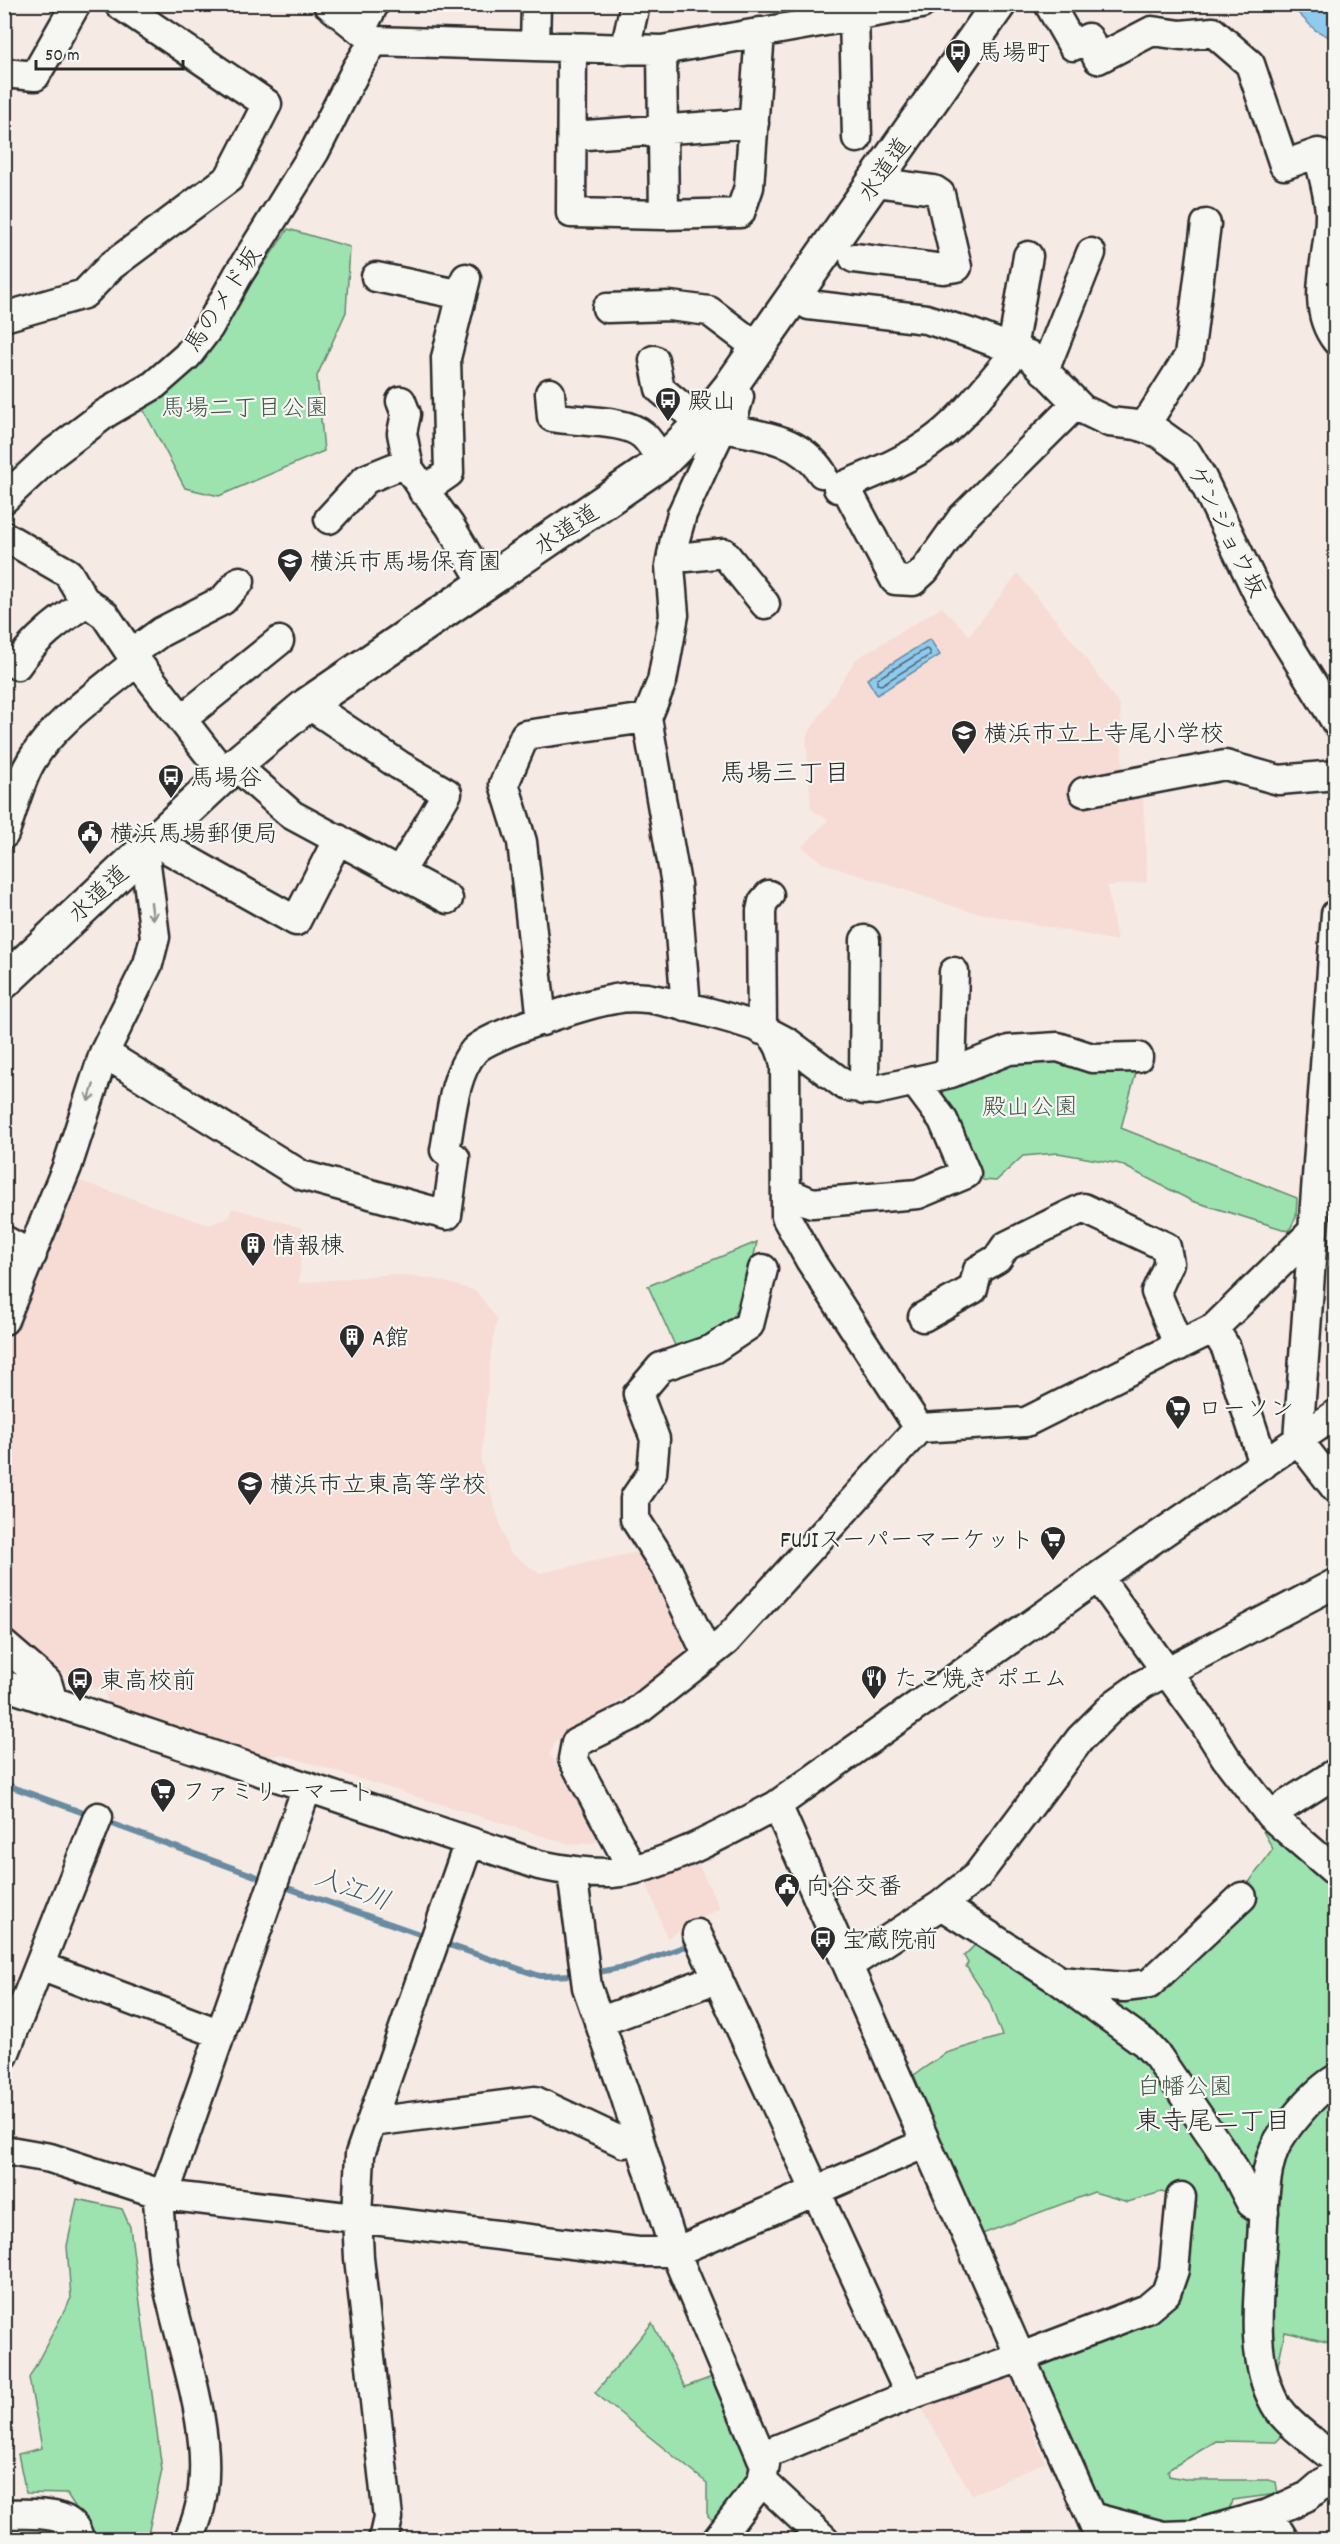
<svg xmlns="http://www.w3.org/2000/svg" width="1340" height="2544" viewBox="0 0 1340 2544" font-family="Dekko,'Klee One',sans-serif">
  <rect width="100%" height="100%" fill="#f6eae5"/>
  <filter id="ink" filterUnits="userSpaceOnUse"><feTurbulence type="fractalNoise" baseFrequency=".0167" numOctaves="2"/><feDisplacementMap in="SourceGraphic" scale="12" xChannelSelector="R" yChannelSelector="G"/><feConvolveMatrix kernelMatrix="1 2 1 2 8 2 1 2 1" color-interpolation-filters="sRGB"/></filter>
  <g filter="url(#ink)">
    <path fill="#f6dcd5" d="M1018 574 1077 646 1120 706 1123 776 1143 798 1147 882 1107 886 1117 941 965 910 823 863 802 847 828 820 811 809 806 737 856 659 942 607 969 635Z
      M80 1181 209 1225 229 1217 232 1208 303 1228 299 1283 392 1274 434 1279 476 1291 497 1319 491 1351 481 1462 509 1552 539 1573 638 1552 681 1630 685 1649 678 1658 651 1681 556 1741 550 1754 603 1841 574 1845 555 1840 281 1754 269 1757 120 1709 107 1701 105 1691 81 1685 5 1631V1331L72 1182Z
      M694 1856 720 1908 667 1938 644 1876Z
      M1010 2375 1045 2462 972 2495 920 2405Z"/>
    <path fill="#9de3af" stroke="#64876d" stroke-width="1.5" d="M288 229 350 247 346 312 317 376 324 451 219 496 185 488 142 407 212 341Z
      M1023 1057 1137 1069 1121 1128 1297 1198 1296 1217 1289 1231 1192 1201 1120 1164 1058 1153 1023 1156 996 1181 983 1180 939 1089Z
      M757 1242 740 1317 723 1332 678 1352 648 1286Z
      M1270 1815 1335 1872V2344L1285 2332 1276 2374 1284 2434 1276 2442 1216 2441 1168 2470 1169 2476 1190 2480H1268L1276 2482 1278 2494 1232 2500 1227 2517 1179 2526 1091 2517 1021 2357 1166 2293 1181 2197 1161 2192 1128 2202 1094 2192 969 2239 902 2089 919 2087 914 2075 946 2053 1002 2036 989 2001 966 1966 968 1963 964 1956 976 1944 1060 1981 1137 1979 1245 1888 1273 1849 1263 1831Z
      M77 2199 122 2209 130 2227 162 2470 147 2539H89V2528L67 2494 26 2493 18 2454 42 2448 29 2378 71 2298 67 2246Z
      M652 2323 685 2387 715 2376 753 2472 718 2524 707 2516V2483L595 2393Z"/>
    <path fill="#8fcbef" stroke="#678ba1" stroke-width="1.5" d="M1290 5H1335V40L1315 30Z
      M930 639 940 655 877 695 867 679Z"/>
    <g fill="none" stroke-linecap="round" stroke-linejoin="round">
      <path stroke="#536b79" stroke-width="1.5" d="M926 649 930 651V655L881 685 877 684V679Z"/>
      <path stroke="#678ba1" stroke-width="6" d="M4 1784 92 1816
        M104 1821 266 1880
        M282 1886 428 1937
        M443 1943 540 1976 577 1975
        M593 1973 630 1966 692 1944"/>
      <defs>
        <path id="minor" d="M328 4 374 41 662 50 921 4
          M851 4 854 15 857 138
          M1049 4 1073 46 1088 38 1098 59 1152 31 1181 35 1213 32 1250 64 1284 165 1318 153C1322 172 1329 193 1330 213 1331 254 1308 304 1336 340
          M361 30 374 4
          M535 45 536 4
          M572 47 571 213 664 215 740 213 749 187 760 32
          M625 50 635 4
          M662 50 664 215
          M4 73 35 76 76 4
          M572 136 754 123
          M854 258 944 269 957 267 940 194 934 190 875 182
          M376 277 462 295
          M795 296 809 305 926 319 973 334 1029 355 1082 409 1109 422 1137 425 1159 433 1187 453 1201 476 1262 602 1336 722
          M607 308 670 306 709 311 758 348
          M4 317 84 294 111 266 229 178 267 104 119 4
          M1012 349 1028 256
          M654 360 660 389 701 423
          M1044 371 1091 253
          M550 393 552 417C577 422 625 419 643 435 651 442 657 454 662 462
          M401 401 406 414 402 433 409 469 450 526 484 583
          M1144 427 1189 356 1206 224
          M722 428C761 435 799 438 822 473
          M845 486 895 580 913 581 925 570 962 518 1076 404
          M838 488C872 474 909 460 938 437 968 413 992 379 1017 351
          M423 491 449 473 446 358 466 278
          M4 499 52 454 106 413 154 385 187 356 209 327 238 275 315 151 356 70 374 41
          M329 519 366 479 408 462
          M4 536 68 573 84 600 105 615 131 654 225 775
          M672 554 687 557 724 553 765 604
          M131 654 161 632 223 600 240 581
          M17 665C35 638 59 621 86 602
          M308 704 399 765 447 793 400 872
          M182 719 279 641
          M235 765 292 815 448 899
          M1084 792 1225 765 1279 780 1336 775
          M4 834C13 810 19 781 32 760 56 720 102 691 137 661
          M158 839 166 848 296 921 338 839
          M1336 914 1298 1440 1336 1489
          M686 1007 676 884 647 718 662 681 674 615 670 566 675 539 682 514 710 453 722 428 734 414 739 397 730 387
          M542 1021 522 842 504 784 525 735 647 718
          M762 1030 761 911 763 902 769 895
          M770 1033 787 1042 846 1086 876 1090 951 1073 954 972
          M104 1053 301 1175 447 1215 455 1158 445 1150C451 1119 453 1075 474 1051 489 1034 590 1003 615 999 624 997 637 997 647 998 666 1001 756 1023 769 1033 779 1041 783 1054 785 1066L786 1217 810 1260 919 1428
          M951 1073 1009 1050 1058 1047 1092 1058 1138 1057
          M864 1090 865 940
          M786 1192 812 1203 918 1194 966 1174 943 1120 914 1081
          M4 1240 32 1255
          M923 1317 973 1289 978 1270 997 1259 1006 1246 1083 1208 1166 1247 1169 1263 1156 1292 1179 1346
          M4 1320 67 1167 104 1053 148 964 155 937 146 864 139 855
          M1214 1328 1312 1232
          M1098 1577 1204 1723 1226 1758 1270 1815 1336 1872
          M4 1645 47 1682 52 1699
          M708 1656 667 1569 635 1519V1498L652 1473 655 1439 638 1394 661 1367 713 1349 749 1325 763 1269
          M4 1685 539 1865C563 1870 586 1874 612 1873 663 1869 732 1829 777 1805L1098 1577 1336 1414
          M777 1805 1101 2540
          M1270 1815 1336 1773
          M632 1868 573 1759 576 1743 631 1716 726 1641 919 1428 1026 1422 1214 1328 1226 1348 1264 1464
          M572 1872 587 1987 624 2092 675 2252 765 2465 762 2481 717 2540
          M941 1905 1060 1981 1124 1987 1149 1984 1242 1897
          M697 1934 910 2395
          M849 1965 941 1905 977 1876 1080 1739 1115 1704 1143 1684 1336 1583
          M40 1966 221 2034
          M1061 1982 1145 2043 1158 2057 1231 2164 1251 2203 1264 2212
          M599 2022 718 1978
          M4 2055 98 1817
          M1336 2079C1315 2091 1279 2132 1272 2155 1263 2183 1264 2213 1262 2241 1259 2293 1249 2357 1275 2404 1286 2424 1318 2445 1336 2460
          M371 2122 535 2101 624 2143 639 2139
          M4 2150 50 2158 164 2195 638 2252H675L926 2143
          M157 2192C160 2218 161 2245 165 2270 179 2353 230 2459 188 2540
          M164 2195 307 1787
          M761 2456 910 2395 1021 2357 1147 2309 1166 2293 1174 2270 1181 2197
          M762 2481 825 2540
          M4 2514C27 2514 75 2508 79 2540
          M1268 2514 1284 2540
          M1091 2517 1163 2536 1193 2535 1268 2514 1308 2496 1336 2472
          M383 2540 388 2518 359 2258 357 2217 360 2154 469 1842"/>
        <path id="major" d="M4 982 235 765 308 704 662 462 701 423 730 387 999 4"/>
      </defs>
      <use href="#minor" stroke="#2b2b2b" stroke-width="33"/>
      <use href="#major" stroke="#2b2b2b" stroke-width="38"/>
      <use href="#minor" stroke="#f6f6f2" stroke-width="28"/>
      <use href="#major" stroke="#f6f6f2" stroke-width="33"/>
    </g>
    <defs><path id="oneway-shaft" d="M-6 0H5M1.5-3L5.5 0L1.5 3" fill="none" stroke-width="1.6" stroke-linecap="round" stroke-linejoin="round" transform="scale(1.5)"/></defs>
    <g stroke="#90908e">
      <use href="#oneway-shaft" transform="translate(152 911) rotate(83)"/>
      <use href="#oneway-shaft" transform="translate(91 1093) rotate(108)"/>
    </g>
  </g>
  <defs>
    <symbol id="bus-pin" viewBox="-11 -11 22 30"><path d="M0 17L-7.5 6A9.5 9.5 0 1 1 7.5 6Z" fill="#2b2b2b" stroke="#f6f6f2"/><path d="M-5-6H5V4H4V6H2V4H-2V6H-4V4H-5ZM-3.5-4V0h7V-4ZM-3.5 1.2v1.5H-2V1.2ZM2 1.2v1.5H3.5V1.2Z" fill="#fff"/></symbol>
    <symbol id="school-pin" viewBox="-11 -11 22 30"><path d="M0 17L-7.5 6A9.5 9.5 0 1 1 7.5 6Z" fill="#2b2b2b" stroke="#f6f6f2"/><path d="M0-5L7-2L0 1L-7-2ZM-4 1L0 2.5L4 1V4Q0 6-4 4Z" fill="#fff"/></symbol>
    <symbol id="civic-pin" viewBox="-11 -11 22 30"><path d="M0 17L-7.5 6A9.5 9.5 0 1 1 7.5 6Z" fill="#2b2b2b" stroke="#f6f6f2"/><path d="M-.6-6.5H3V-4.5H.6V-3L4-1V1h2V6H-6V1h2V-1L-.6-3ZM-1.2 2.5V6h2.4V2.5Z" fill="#fff"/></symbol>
    <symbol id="building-pin" viewBox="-11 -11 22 30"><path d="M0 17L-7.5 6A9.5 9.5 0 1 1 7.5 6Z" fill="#2b2b2b" stroke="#f6f6f2"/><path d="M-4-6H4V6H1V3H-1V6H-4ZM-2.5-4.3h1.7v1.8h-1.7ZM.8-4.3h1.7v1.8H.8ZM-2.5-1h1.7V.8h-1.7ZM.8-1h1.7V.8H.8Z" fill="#fff"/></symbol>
    <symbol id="supermarket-pin" viewBox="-11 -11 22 30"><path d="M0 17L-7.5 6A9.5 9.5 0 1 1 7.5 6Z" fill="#2b2b2b" stroke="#f6f6f2"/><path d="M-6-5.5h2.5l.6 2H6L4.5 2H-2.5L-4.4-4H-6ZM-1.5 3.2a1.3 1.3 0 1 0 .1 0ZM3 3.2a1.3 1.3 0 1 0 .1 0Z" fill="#fff"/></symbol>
    <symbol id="restaurant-pin" viewBox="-11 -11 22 30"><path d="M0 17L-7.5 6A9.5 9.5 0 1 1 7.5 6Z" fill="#2b2b2b" stroke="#f6f6f2"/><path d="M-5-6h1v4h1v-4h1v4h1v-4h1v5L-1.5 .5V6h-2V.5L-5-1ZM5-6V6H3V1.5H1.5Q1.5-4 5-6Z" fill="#fff"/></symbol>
  </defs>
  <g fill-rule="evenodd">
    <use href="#bus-pin" x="943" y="37" width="30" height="40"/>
    <use href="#bus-pin" x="653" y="385" width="30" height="40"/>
    <use href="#school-pin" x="275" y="546" width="30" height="40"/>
    <use href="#school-pin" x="949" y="718" width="30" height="40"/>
    <use href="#bus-pin" x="156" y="762" width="30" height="40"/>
    <use href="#civic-pin" x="75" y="818" width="30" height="40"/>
    <use href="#building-pin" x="238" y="1230" width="30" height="40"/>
    <use href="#building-pin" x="337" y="1322" width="30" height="40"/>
    <use href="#supermarket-pin" x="1163" y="1393" width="30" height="40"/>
    <use href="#school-pin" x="235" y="1469" width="30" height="40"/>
    <use href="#supermarket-pin" x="1038" y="1524" width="30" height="40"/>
    <use href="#restaurant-pin" x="859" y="1663" width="30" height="40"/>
    <use href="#bus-pin" x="65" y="1665" width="30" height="40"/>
    <use href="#supermarket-pin" x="148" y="1776" width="30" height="40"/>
    <use href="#civic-pin" x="772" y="1871" width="30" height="40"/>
    <use href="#bus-pin" x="808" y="1924" width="30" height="40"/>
  </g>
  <g text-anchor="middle" stroke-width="4.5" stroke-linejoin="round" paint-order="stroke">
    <g font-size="24" fill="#2b2b2b" stroke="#f6f6f2" text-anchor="start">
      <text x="978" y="60">馬場町</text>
      <text x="688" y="408">殿山</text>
      <text x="310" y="569">横浜市馬場保育園</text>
      <text x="984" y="741">横浜市立上寺尾小学校</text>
      <text x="190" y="785">馬場谷</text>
      <text x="110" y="841">横浜馬場郵便局</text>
      <text x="272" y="1253">情報棟</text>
      <text x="372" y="1345">A館</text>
      <text x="1198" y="1416">ローソン</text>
      <text x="270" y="1492">横浜市立東高等学校</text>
      <text x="1034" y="1547" text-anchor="end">FUJIスーパーマーケット</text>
      <text x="894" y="1686">たこ焼き ポエム</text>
      <text x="100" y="1688">東高校前</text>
      <text x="182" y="1799">ファミリーマート</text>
      <text x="806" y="1894">向谷交番</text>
      <text x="842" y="1947">宝蔵院前</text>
    </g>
    <g font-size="24" fill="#2b2b2b" stroke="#f6f6f2">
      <text transform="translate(884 169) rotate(-55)" y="8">水道道</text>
      <text transform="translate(222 299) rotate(-57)" y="8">馬のメド坂</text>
      <text transform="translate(566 529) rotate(-34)" y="8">水道道</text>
      <text transform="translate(1227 531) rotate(63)" y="8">ゲンジョウ坂</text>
      <text transform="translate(98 893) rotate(-43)" y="8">水道道</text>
    </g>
    <g font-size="24" fill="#48594c" stroke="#f6f6f2">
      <text x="245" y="415">馬場二丁目公園</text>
      <text x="1030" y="1114">殿山公園</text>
      <text x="1185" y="2094">白幡公園</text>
    </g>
    <g font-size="26" fill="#2b2b2b" stroke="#f6f6f2">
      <text x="785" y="781">馬場三丁目</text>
      <text x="1213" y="2129">東寺尾二丁目</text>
    </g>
    <g font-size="26" font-style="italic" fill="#495b66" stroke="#f6f6f2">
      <text transform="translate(353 1888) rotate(20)" y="9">入江川</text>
    </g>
  </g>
  <rect width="1340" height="2544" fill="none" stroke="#f6f6f2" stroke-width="24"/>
  <rect x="12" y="12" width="1316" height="2520" fill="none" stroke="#2b2b2b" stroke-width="2" filter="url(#ink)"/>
  <path d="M36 60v9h147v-9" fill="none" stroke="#2b2b2b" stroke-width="3"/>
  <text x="45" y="60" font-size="18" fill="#2b2b2b" stroke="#f6f6f2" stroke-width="4.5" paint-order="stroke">50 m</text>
</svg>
